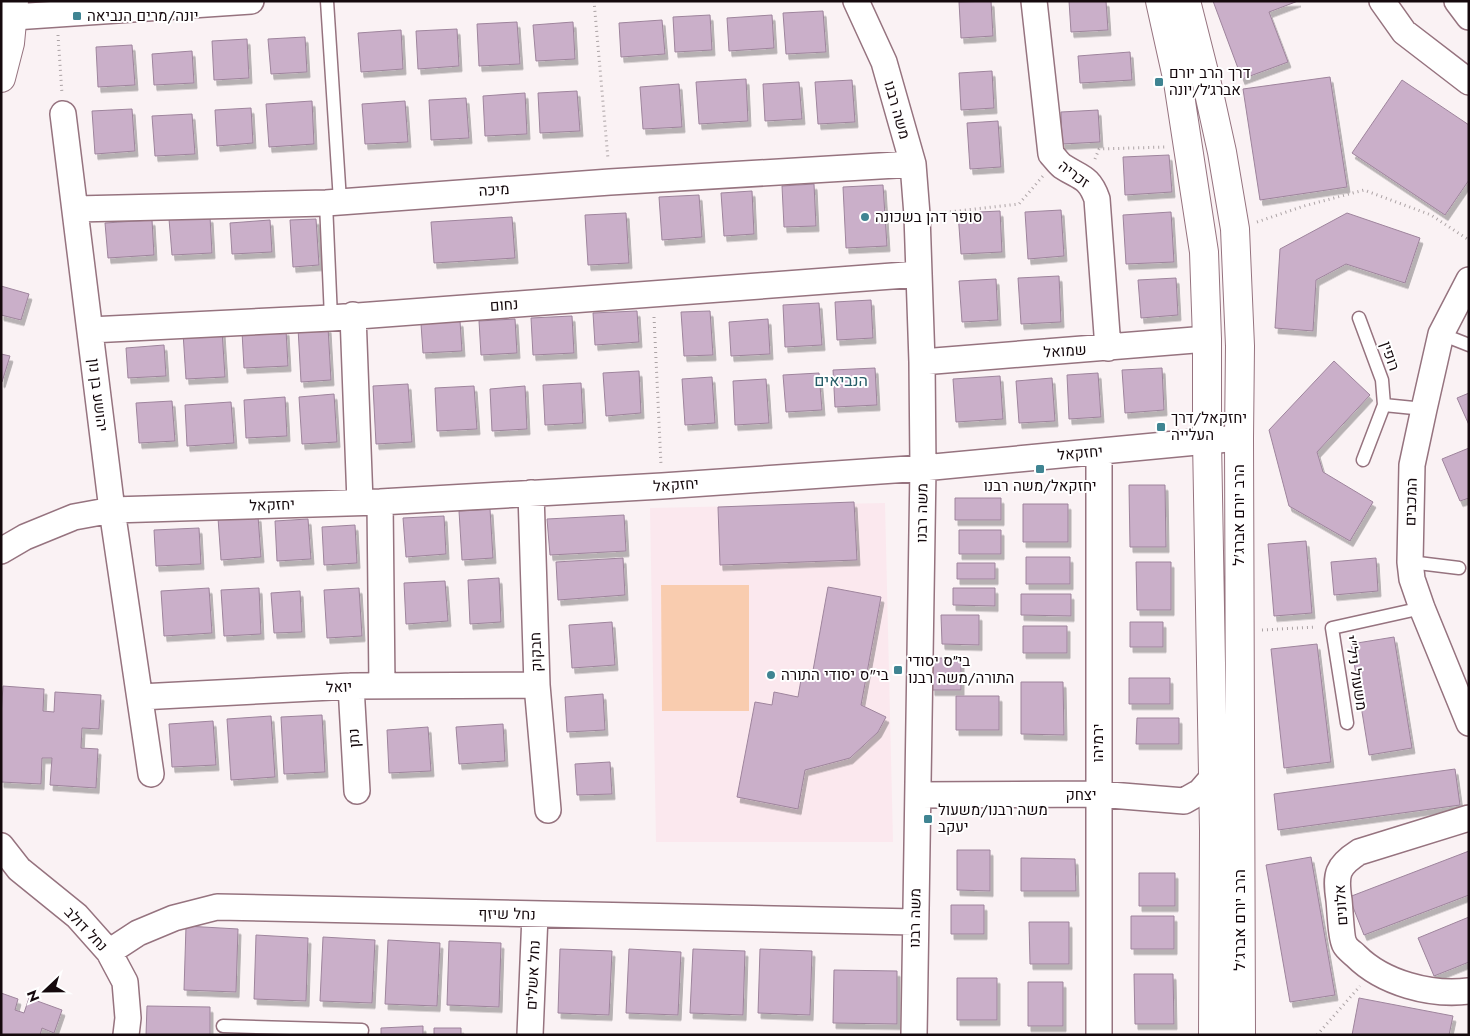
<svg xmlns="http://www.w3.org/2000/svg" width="1470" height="1036" viewBox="0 0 1470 1036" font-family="Jost,Heebo,sans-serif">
  <defs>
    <filter id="shadow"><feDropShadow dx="3" dy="5.5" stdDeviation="0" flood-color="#0004"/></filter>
  </defs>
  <rect width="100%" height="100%" fill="#faf2f4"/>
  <path fill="#fbe8ee" d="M885 503 893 842H656L650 508Z"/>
  <path fill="#f9ccaf" d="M661 585H749V711H662Z"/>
  <path fill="#caafc9" stroke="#9e849c" filter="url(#shadow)" d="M991 1 993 36 961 38 959 2Z
    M1069 1H1106L1108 30 1071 32Z
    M1213 1H1298L1269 12 1288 62 1242 79Z
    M823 11 826 52 786 54 783 13Z
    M710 15 712 50 675 52 673 17Z
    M772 15 774 48 729 51 727 18Z
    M662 20 665 54 621 57 619 23Z
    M517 22 520 64 479 66 477 24Z
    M573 22 575 59 536 61 533 25Z
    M457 29 459 66 418 69 416 31Z
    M401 30 403 69 361 72 358 33Z
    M305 37 307 72 271 74 268 39Z
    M247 39 249 78 214 80 212 41Z
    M132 45 135 85 98 87 96 47Z
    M192 51 194 83 154 85 152 54Z
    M1130 52 1132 80 1080 83 1078 56Z
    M992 71 994 108 961 110 959 73Z
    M1330 77 1347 187 1260 200 1243 89Z
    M746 79 748 121 699 124 696 82Z
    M852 80 855 122 818 124 815 82Z
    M1402 80 1469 125V180L1445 215 1352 153Z
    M799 82 802 119 765 121 763 84Z
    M679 84 682 127 643 129 640 87Z
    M577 91 580 131 540 133 538 93Z
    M525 93 527 134 485 136 483 96Z
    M466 98 469 138 431 140 429 100Z
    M312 101 314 144 269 147 266 104Z
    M405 101 408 142 365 144 362 104Z
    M251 108 253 143 217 146 215 110Z
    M132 109 135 151 95 154 92 111Z
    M1098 110 1100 142 1062 144 1061 112Z
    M192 114 195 154 155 156 152 116Z
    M998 121 1001 167 970 169 967 123Z
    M1169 155 1172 192 1125 195 1123 157Z
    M814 184 816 226 784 227 782 186Z
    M883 185 887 246 846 248 843 187Z
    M752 191 754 234 724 236 721 193Z
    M699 195 702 237 662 240 659 197Z
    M1061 210 1064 256 1028 259 1025 212Z
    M1000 211 1002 252 961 254 958 213Z
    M1171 212 1174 262 1126 264 1123 215Z
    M626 213 629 263 588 265 585 215Z
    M1347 213 1420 238 1405 283 1346 264 1316 280 1313 331 1275 328 1280 249Z
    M210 217 212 253 172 255 169 219Z
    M512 217 515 258 434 263 431 222Z
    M316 219 319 265 293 267 290 220Z
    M152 220 154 255 108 258 105 223Z
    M270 220 272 252 232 254 230 223Z
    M1059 276 1061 322 1021 324 1018 278Z
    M1176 278 1178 315 1141 318 1138 280Z
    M996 279 998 320 962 322 959 281Z
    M1 286 29 294 21 320 1 315Z
    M871 300 873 338 837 340 835 302Z
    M819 303 822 345 785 347 783 305Z
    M637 311 639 342 595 345 593 313Z
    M710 311 713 355 684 356 681 312Z
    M572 316 574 353 533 355 531 318Z
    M515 319 517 353 481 355 479 321Z
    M768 319 770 354 731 356 729 322Z
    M460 321 462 351 423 353 421 324Z
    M328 327 331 380 301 382 298 328Z
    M222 330 225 377 186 379 183 333Z
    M286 330 288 366 244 368 242 332Z
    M164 345 166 376 128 378 126 348Z
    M1 354 10 356 2 382H1Z
    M1334 361 1370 395 1317 452 1323 472 1373 502 1350 541 1289 506 1269 430Z
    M875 368 877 405 835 407 833 370Z
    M1162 368 1164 410 1125 413 1122 370Z
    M639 371 641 413 606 416 603 373Z
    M819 373 822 410 786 412 783 375Z
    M1098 373 1101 417 1069 419 1067 375Z
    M1000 376 1003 419 956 422 953 379Z
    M712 377 715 423 685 425 682 379Z
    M1052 378 1055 421 1019 423 1016 381Z
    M766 379 769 423 735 425 733 381Z
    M581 383 583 423 545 425 543 385Z
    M408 384 412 442 376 444 373 386Z
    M474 386 477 429 437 431 435 388Z
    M525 386 527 429 492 431 490 389Z
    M1469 393V425L1457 398Z
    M334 394 337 442 302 444 299 397Z
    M285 397 287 436 246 438 244 400Z
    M172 401 175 441 139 443 136 403Z
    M231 402 234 443 187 446 185 405Z
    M1469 448V498L1460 501 1442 459Z
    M1129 485H1165L1166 547H1130Z
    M955 498H1001V520H955Z
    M854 502 857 560 720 565 718 507Z
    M1023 504H1068V542H1023Z
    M490 509 493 558 462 560 459 511Z
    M624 515 626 551 550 555 547 519Z
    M258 516 261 557 221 560 218 518Z
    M444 516 446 554 406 557 403 518Z
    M308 519 311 559 277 561 275 521Z
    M355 525 357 563 324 565 322 527Z
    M199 528 201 564 156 566 154 530Z
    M959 530H1001V554H959Z
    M1306 541 1312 613 1274 616 1268 544Z
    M1026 557H1070V584H1026Z
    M623 558 625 595 558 600 556 562Z
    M1376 558 1378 591 1334 595 1331 562Z
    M1136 562H1171V610H1137Z
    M957 563H995V579H957Z
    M499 578 501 622 470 624 468 580Z
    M445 581 448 621 406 624 404 583Z
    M828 587 881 597 861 705 886 717 878 732 850 758 805 770 798 809 737 797 755 702 772 705 774 692 798 697 802 674 812 676Z
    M209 588 212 633 164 636 161 591Z
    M259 588 261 634 224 636 221 590Z
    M359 588 362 636 327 638 324 590Z
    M953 588H995V606L953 605Z
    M300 591 302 632 274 633 271 593Z
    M1021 594H1071V616L1021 615Z
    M941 615H979V645L942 644Z
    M612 622 615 665 572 668 569 625Z
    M1130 622H1163V647H1130Z
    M1023 626H1067V653H1023Z
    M1394 637 1412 748 1369 755 1351 644Z
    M1317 644 1331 762 1284 768 1271 649Z
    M931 658H961V690H932Z
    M1129 678H1170V704H1129Z
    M1021 682H1063L1064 735 1021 734Z
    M3 686 44 689 43 711 54 712 55 692 101 695 99 729 82 728 81 748 98 749 96 788 50 785 52 758H42L41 784 1 782V716Z
    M603 694 605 730 567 732 565 697Z
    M956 696H999V730H956Z
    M322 715 325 772 284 774 281 717Z
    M271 716 275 777 231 780 227 719Z
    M1137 718H1179V744H1136Z
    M213 721 216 765 172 767 169 724Z
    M503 724 505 761 459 764 456 727Z
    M428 727 431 771 389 773 387 730Z
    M610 762 612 794 577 795 575 764Z
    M1455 769 1460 805 1278 830 1274 794Z
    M957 850H990V891L957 890Z
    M1469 851V895L1364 935 1349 897Z
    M1311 857 1335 995 1290 1002 1266 865Z
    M1021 858 1075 859 1076 891H1021Z
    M1139 873H1175V906H1139Z
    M951 905H984V934H951Z
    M1131 916H1174V949H1131Z
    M1469 917V962L1434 976 1418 938Z
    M1029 922H1069V964H1030Z
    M186 926 238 929 236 992 184 990Z
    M256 935 308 938 306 1001 254 999Z
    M323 937 375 940 372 1003 320 1001Z
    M388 940 440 943 437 1006 385 1004Z
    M449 941 501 943 499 1007 447 1005Z
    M560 949 612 951 609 1015 558 1013Z
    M629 949 681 952 678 1015 626 1013Z
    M693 949 745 951 743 1015 690 1013Z
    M760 949 812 951 810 1015 758 1013Z
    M834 970 897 971V1024L833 1023Z
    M1134 974H1173L1174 1024H1135Z
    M957 978H997V1020H957Z
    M1028 982H1063V1026H1028Z
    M1 993 18 999 15 1010 24 1013 29 998 62 1010 54 1033 42 1028 40 1035H1Z
    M1359 998 1453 1016 1449 1035H1352Z
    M147 1006 210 1007V1035H146Z
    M423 1026V1035H381V1028Z
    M434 1028H461V1035H434Z"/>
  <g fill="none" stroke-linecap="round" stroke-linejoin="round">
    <defs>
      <path id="lane" d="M327 1 340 201
        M326 203 331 318
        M1359 318 1382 380 1384 405 1363 460
        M1441 334 1469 345
        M1384 405 1424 409
        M1410 562 1459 568
        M1347 723 1332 628 1422 608
        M223 1026 362 1030 361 1035"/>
      <path id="street" d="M856 1 884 62 913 164 917 215 922 362 923 468 914 1035
        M1034 1 1051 154C1055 158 1058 163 1062 166 1080 178 1089 176 1097 199L1108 348
        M1382 1 1404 32 1469 82
        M1457 1 1469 17
        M14 17 251 1
        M63 114 112 510 151 774
        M76 209 326 203 610 182 913 164
        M1469 280 1441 334 1424 409 1412 465 1410 562 1412 579 1422 608 1469 723
        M353 315 360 502
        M90 330 331 318 919 274
        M922 362 1207 339
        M531 493 537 685 548 810
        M380 502 382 686
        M1 551 25 537 74 517 112 510 380 502 662 486 923 468 1239 438
        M351 686 357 791
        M140 697 351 686 537 685
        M918 795 1098 794 1184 801 1200 792 1213 777
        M1469 818 1359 852C1337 866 1335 874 1339 900 1340 909 1341 939 1345 945 1347 949 1353 953 1356 956 1383 983 1431 996 1469 991
        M1 846 19 869 77 916 109 952 125 982 128 1018 126 1035
        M109 952 138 933 174 918 217 907 915 922
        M530 1035 535 915
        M1099 1035V452"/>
      <path id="secondary" d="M1160 1 1178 82 1204 252 1207 339V440L1214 831 1213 1035
        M1186 1 1207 84 1222 152 1235 229 1240 346 1239 438 1241 1035
        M1 78 10 43 14 1"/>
    </defs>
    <use href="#lane" stroke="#96737f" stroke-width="15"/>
    <use href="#street" stroke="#96737f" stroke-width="28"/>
    <use href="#secondary" stroke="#96737f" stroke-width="30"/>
    <path stroke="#aca3a5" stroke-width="3" stroke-dasharray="1 4" stroke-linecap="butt" d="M594 1 608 159
      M58 35 62 94
      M1095 159 1099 149 1165 147
      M940 213 1019 204 1043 176
      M1257 222 1304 206 1364 190 1431 215 1469 240
      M654 317 661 465
      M1262 630 1316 627
      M1317 1035 1360 986"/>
    <use href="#lane" stroke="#fff" stroke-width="12"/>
    <use href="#street" stroke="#fff" stroke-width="25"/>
    <use href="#secondary" stroke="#fff" stroke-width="28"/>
  </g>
  <g fill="#3f8492" stroke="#fff" stroke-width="2">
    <rect x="72" y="11" width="10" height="10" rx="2.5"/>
    <rect x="1154" y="77" width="10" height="10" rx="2.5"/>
    <circle cx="865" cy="217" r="5"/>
    <rect x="1156" y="422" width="10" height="10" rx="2.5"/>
    <rect x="1035" y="464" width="10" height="10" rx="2.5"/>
    <rect x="893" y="665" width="10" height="10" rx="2.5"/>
    <circle cx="771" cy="675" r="5"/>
    <rect x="923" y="814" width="10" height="10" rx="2.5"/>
  </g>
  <g text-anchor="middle" stroke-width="4" stroke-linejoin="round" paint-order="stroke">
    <g font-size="15" fill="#15090d" stroke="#fff" text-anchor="start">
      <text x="87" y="21">יונה/מרים הנביאה</text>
      <text x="1169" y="78">דרך הרב יורם<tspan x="1169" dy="17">אברג׳ל/יונה</tspan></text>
      <text x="875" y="222">סופר דהן בשכונה</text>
      <text x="1171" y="423">יחזקאל/דרך<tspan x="1171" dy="17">העלייה</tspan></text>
      <text x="1040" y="491" text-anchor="middle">יחזקאל/משה רבנו</text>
      <text x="908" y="666">בי״ס יסודי<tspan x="908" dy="17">התורה/משה רבנו</tspan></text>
      <text x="781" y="680">בי"ס יסודי התורה</text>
      <text x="938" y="815">משה רבנו/משעול<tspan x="938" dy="17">יעקב</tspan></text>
    </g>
    <g font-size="15" fill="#15090d" stroke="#fff">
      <text transform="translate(897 110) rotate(74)" y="5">משה רבנו</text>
      <text transform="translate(1074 174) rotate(38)" y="5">זכריה</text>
      <text transform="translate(494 190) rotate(-4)" y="5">מיכה</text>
      <text transform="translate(504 305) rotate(-4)" y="5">נחום</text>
      <text transform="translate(1065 351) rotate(-4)" y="5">שמואל</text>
      <text transform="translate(1390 356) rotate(71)" y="5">רופין</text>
      <text transform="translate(98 395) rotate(83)" y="5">יהושע בן נון</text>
      <text transform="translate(1080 453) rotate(-5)" y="5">יחזקאל</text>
      <text transform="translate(676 485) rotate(-4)" y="5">יחזקאל</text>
      <text transform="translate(1411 502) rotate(-88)" y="5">המכבים</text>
      <text transform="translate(272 505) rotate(-2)" y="5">יחזקאל</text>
      <text transform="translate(922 513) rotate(-89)" y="5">משה רבנו</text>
      <text transform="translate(1239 515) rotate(-90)" y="5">הרב יורם אברג'ל</text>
      <text transform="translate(536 652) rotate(-92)" y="5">חבקוק</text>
      <text transform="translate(1356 673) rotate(81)" y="5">משעול ניל"י</text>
      <text transform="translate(339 687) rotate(-2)" y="5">יואל</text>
      <text transform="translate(354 738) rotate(-94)" y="5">נתן</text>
      <text transform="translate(1098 743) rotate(-90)" y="5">ירמיהו</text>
      <text x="1081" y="800">יצחק</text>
      <text transform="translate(1341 905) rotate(-94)" y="5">אלונים</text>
      <text transform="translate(507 914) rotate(1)" y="5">נחל שיזף</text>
      <text transform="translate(915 918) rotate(-89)" y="5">משה רבנו</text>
      <text transform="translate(1240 920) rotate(-90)" y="5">הרב יורם אברג'ל</text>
      <text transform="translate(86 929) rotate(46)" y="5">נחל דולב</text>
      <text transform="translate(533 975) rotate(-87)" y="5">נחל אשלים</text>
    </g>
    <g font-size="16" fill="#255c67" stroke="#fff">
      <text x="841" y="386">הנביאים</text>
    </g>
  </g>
  <rect width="1470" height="1036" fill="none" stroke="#15090d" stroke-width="5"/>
  <g transform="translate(45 991) rotate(248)" stroke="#ffffff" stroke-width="4" paint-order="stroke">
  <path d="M0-4L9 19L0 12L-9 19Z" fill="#15090d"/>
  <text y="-8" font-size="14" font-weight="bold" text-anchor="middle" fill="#15090d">N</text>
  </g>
</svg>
